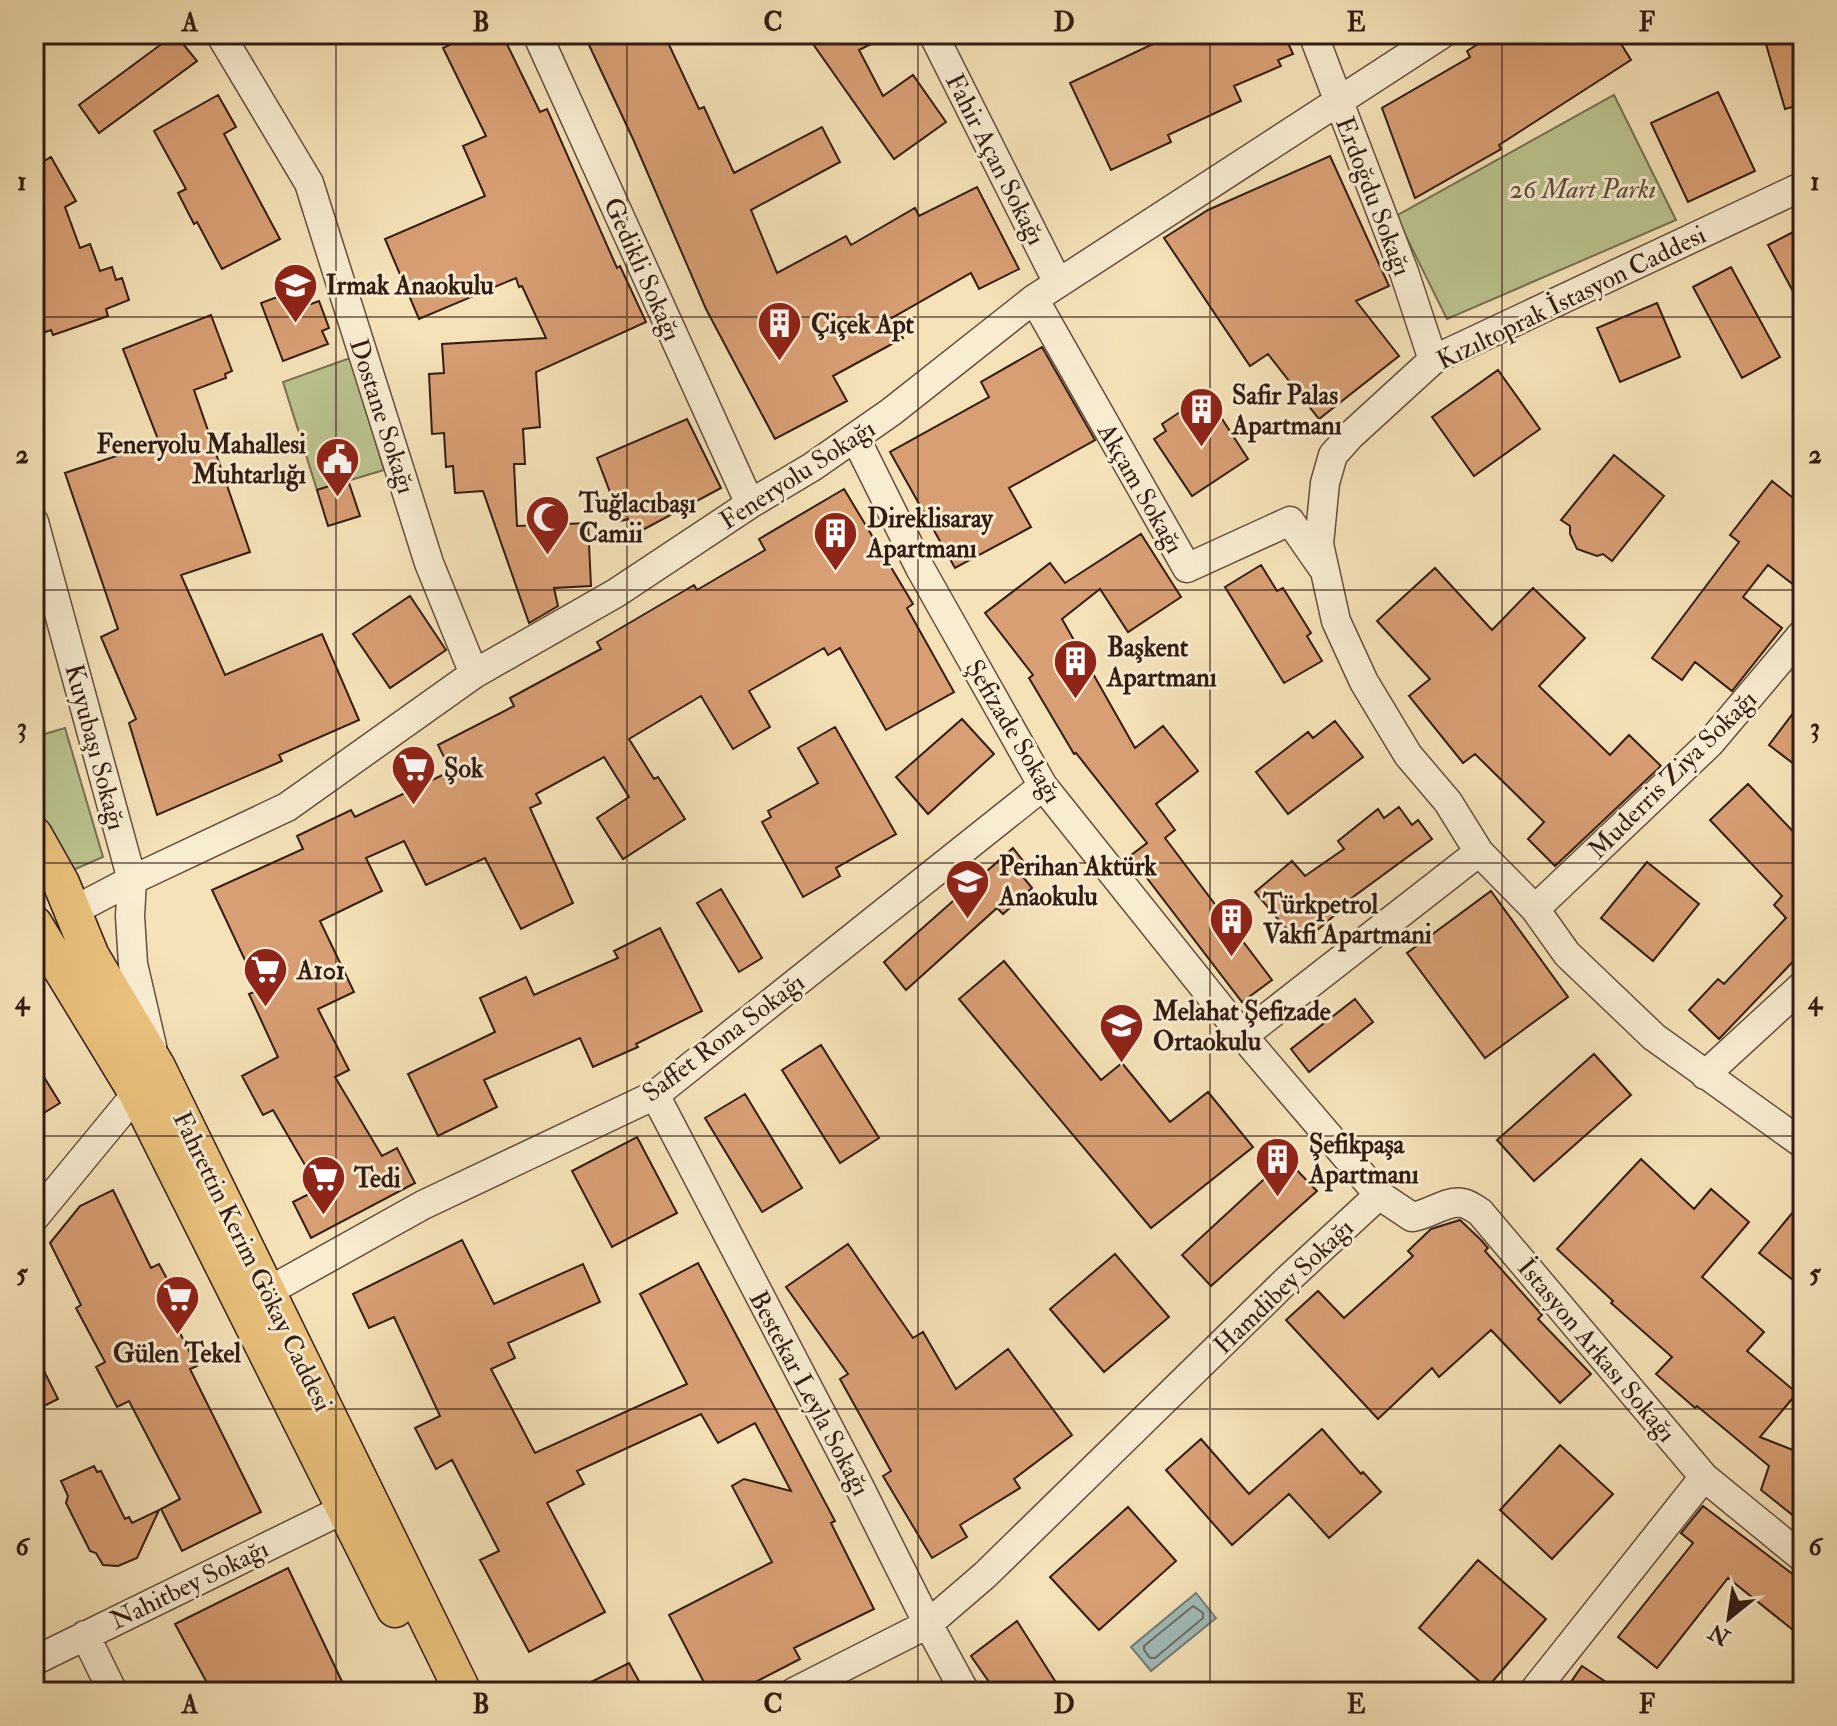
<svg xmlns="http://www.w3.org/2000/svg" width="1837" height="1726" viewBox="0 0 1837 1726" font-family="'IM FELL Double Pica',serif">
  <rect width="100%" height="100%" fill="#f5e2b8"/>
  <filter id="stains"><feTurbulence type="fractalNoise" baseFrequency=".0025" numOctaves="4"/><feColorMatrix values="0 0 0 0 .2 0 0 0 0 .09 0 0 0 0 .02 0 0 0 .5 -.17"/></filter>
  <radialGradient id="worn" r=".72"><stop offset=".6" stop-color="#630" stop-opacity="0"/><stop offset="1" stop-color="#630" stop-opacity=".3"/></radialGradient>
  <path fill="#bbc38f" stroke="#777051" stroke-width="2" d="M1614 95 1676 220 1447 319 1396 216Z
    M350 358 384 470 317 490 283 382Z
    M65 728 103 857 71 871 34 806V737Z"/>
  <path fill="#a0bbb9" stroke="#747b77" stroke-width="2" d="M1196 1593 1216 1618 1151 1671 1131 1647Z"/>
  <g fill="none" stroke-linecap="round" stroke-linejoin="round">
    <path stroke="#6a6c66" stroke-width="2" d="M1193 1606 1203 1613V1618L1155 1658H1150L1144 1650V1646Z"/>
  </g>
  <path fill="#d89e74" stroke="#331c13" stroke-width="2" d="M175 34 197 61 99 133 79 105Z
    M472 34H502L540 112 547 109 617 268 620 266 646 322 536 372 540 427 523 429 525 464H514L517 526 588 523 591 586 554 588 558 606 529 623 483 491 455 493 453 466 446 467 444 433 432 434 429 374 444 373 442 344 546 338 522 286 519 287 516 278 419 319 385 239 485 196 463 146 486 136 443 48Z
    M613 34H664L699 109 704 107 734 173 822 127 840 162 751 210 777 273 846 236 851 245 915 208 919 216 977 187 1019 269 979 289 971 273 892 318 903 338 833 376 847 401 775 439 706 309 633 139 589 45Z
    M806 34H891L859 50 883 96 913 75 946 122 894 159Z
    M1148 34H1284L1293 54 1278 60 1281 66 1234 86 1241 101 1168 135 1171 142 1111 170 1070 83 1153 44Z
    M1494 34H1615L1631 60 1499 145 1501 149 1415 198 1382 108 1470 57 1467 51Z
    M1763 34H1803V104L1785 109Z
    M1718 92 1755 171 1688 202 1651 123Z
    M218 95 236 127 224 134 280 239 222 269 197 222 194 224 178 193 186 189 154 131Z
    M1330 156 1389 286 1356 301 1399 356 1319 419 1268 354 1250 366 1164 238 1208 210Z
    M51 157 76 201 65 207 80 248 90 244 100 271 112 267 116 280 122 278 129 300 106 309 108 316 53 335 51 330 34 336V167Z
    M1803 227V310L1768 245Z
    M1731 267 1780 357 1742 378 1693 287Z
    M304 287 311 304 319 301 329 328 322 331 328 344 283 361 261 303Z
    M1657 303 1680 357 1620 382 1597 328Z
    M211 315 232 371 225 374 226 378 194 390 250 552 181 575 225 675 322 634 359 720 279 755 282 761 157 815 129 723 136 719 101 637 118 629 65 473 159 442 123 349Z
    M1042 347 1095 440 1009 488 1031 527 955 568 890 452 989 397 981 382Z
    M1498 370 1540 429 1474 476 1432 417Z
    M1195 402 1200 409 1211 402 1248 459 1192 496 1154 439 1166 431 1162 424Z
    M687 419 721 488 635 534 628 519 621 521 597 458Z
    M1614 455 1664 496 1612 561 1603 554 1597 556 1577 549 1570 534V526L1561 520Z
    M348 480 360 516 328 526 317 490Z
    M1772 481 1803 506V592L1768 565 1743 597 1782 628 1732 691 1695 662 1682 680 1652 658 1739 542 1730 535Z
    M844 489 913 604 907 608 954 692 886 730 840 648 828 655 824 648 749 691 770 727 733 749 701 696 629 739 654 779 658 777 685 819 623 859 597 818 629 797 604 757 536 794 541 803 530 808 573 903 521 929 485 858 426 885 404 841 366 858 382 891 320 921 354 992 318 1009 349 1070 335 1077 382 1156 397 1148 415 1183 311 1238 293 1202 319 1189 273 1110 263 1115 242 1076 278 1057 249 994 259 990 212 890 303 849 297 836 351 810 355 817 451 771 438 745 514 706 510 698 601 649 597 642 631 622 694 585 697 590 765 550 759 539Z
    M1141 534 1181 597 1128 632 1100 589 1062 619 1135 748 1163 726 1198 771 1156 804 1175 830 1165 838 1272 980 1242 1002 1130 856 1147 843 1076 753 1074 754 1029 678 1033 675 985 613 1050 563 1065 583Z
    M1261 565 1277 591 1283 588 1311 633 1307 636 1322 661 1284 683 1225 587Z
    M1435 568 1492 630 1533 588 1585 638 1539 686 1610 755 1629 735 1661 766 1555 866 1528 839 1544 822 1475 754 1463 763 1409 696 1430 679 1377 621Z
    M410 596 446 650 390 688 353 634Z
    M1803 700V771L1769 745Z
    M962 719 994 754 928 814 896 777Z
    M1335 721 1363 757 1288 814 1256 772 1308 732 1313 738Z
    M835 727 896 834 836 868 840 876 803 897 762 822 771 817 768 811 818 783 798 748Z
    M1748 784 1803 842V951L1719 1039 1689 1010 1718 979 1724 984 1786 918 1774 905 1782 896 1710 820Z
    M1399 807 1412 825 1418 820 1432 839 1334 911 1337 913 1300 945 1255 892 1292 861 1305 876 1344 849 1338 841 1378 809 1384 818Z
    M1013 848 1027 866 1019 872 1032 888 1003 914 997 908 906 990 884 962Z
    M1647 862 1699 904 1653 961 1601 918Z
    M721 889 762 958 739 972 697 903Z
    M1491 891 1568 997 1485 1058 1407 953Z
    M660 928 702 1011 636 1044 638 1047 593 1067 580 1038 484 1080 497 1107 438 1136 408 1074 495 1032 480 998 526 977 534 995 618 958 614 951Z
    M1004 961 1101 1080 1122 1063 1170 1122 1208 1092 1253 1147 1151 1228 959 999Z
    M1355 999 1373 1022 1309 1072 1291 1049Z
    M821 1045 879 1138 840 1163 782 1070Z
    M1594 1054 1631 1095 1534 1181 1497 1140Z
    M34 1061 60 1103 34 1119Z
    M745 1094 802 1188 762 1212 705 1118Z
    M637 1137 677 1213 612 1247 572 1171Z
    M1641 1159 1694 1209 1711 1189 1749 1222 1702 1277 1764 1332 1747 1351 1797 1393 1760 1437 1803 1454V1492L1795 1517 1761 1490 1769 1466 1697 1406 1695 1408 1656 1374 1672 1357 1611 1303 1613 1301 1557 1249Z
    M1288 1161 1317 1191 1211 1286 1182 1255 1273 1171 1275 1173Z
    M113 1190 151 1268 159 1264 179 1301 167 1308 197 1366 190 1369 261 1512 182 1551 161 1509 180 1499 129 1401 117 1407 96 1367 105 1362 76 1308 81 1305 50 1243 80 1206Z
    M1803 1200V1288L1759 1253Z
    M1460 1220 1481 1240 1488 1248 1485 1251 1542 1315 1538 1319 1591 1374 1560 1403 1491 1330 1439 1377 1432 1368 1378 1419 1286 1320 1318 1291 1344 1318 1413 1256 1408 1251 1431 1229Z
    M462 1240 494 1304 583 1264 600 1302 508 1343 515 1358 491 1369 535 1453 687 1384 640 1294 698 1263 835 1521 831 1523 874 1609 794 1648 800 1659 736 1692H709L669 1615 772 1562 732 1486 744 1479 791 1491 755 1423 718 1443 701 1414 577 1471 584 1484 547 1503 605 1612 529 1652 480 1560 499 1551 452 1460 436 1469 415 1428 440 1416 394 1317 369 1328 353 1294Z
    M848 1244 913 1338 923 1332 956 1389 1008 1349 1072 1435 1014 1479 1020 1488 960 1525 967 1537 932 1558 883 1476 891 1471 840 1379 848 1374 786 1287Z
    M1115 1254 1169 1317 1104 1372 1050 1309Z
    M34 1351 58 1399 34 1411Z
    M1322 1429 1361 1474 1363 1472 1381 1492 1329 1538 1289 1494 1232 1545 1166 1470 1201 1439 1249 1494Z
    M1560 1445 1613 1494 1552 1559 1500 1510Z
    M94 1466 97 1472 101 1471 125 1519 129 1517 132 1523 159 1510 137 1558 118 1566 103 1565 96 1553 90 1551 66 1503 68 1496 61 1481Z
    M1703 1506 1803 1582V1638L1728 1578 1657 1668 1618 1637 1693 1543 1681 1533Z
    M1128 1507 1176 1561 1099 1630 1050 1577Z
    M1478 1560 1546 1619 1487 1688 1419 1628Z
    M288 1568 347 1692H212L175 1624Z
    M1017 1621 1062 1692H996L971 1656Z
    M629 1663 645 1692H571Z
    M1582 1666 1621 1692H1564Z"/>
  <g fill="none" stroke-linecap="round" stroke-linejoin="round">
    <defs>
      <path id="minor" d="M220 34 309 183 429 563 474 674
        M537 34 750 504
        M933 34 1058 283
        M1313 34 1404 272 1433 360
        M1803 186 1433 360 1351 435 1333 455 1325 483 1319 544 1336 621 1364 682 1408 755 1448 802 1479 852 1535 909 1567 954 1654 1037 1803 1144
        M1034 299 1187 568 1290 521 1322 567
        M855 437 920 568 1043 786 1243 1036
        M34 522 132 880 130 916 133 964 152 1046
        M1479 852 1243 1036 1379 1195 1412 1217C1429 1215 1446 1200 1462 1203 1467 1203 1475 1209 1480 1212L1704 1477 1803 1558
        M1535 909 1710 743 1803 633
        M73 911 132 880 287 807 474 674 616 593 750 504 812 467 891 412 1034 299 1442 34
        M1705 1075 1803 985
        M655 1095 855 1478 928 1624 965 1692
        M34 1218 137 1093
        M249 1302 423 1205 655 1095 1043 786
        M85 1635 113 1692
        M34 1661 344 1509
        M794 1692 928 1624 985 1575 1285 1282 1379 1195
        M1533 1692 1704 1477"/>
      <path id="major" d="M34 835 61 883 91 956 157 1067 463 1692
        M34 924 137 1093 395 1609"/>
    </defs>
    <use href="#minor" stroke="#644e3c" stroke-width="31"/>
    <use href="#major" stroke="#331c13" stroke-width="39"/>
    <use href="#minor" stroke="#f8ecd1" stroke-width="28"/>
    <use href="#major" stroke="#eac17c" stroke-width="36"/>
  </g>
  <path fill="none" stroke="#331c13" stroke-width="2" stroke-opacity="0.55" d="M336 34V1692M627 34V1692M918 34V1692M1210 34V1692M1502 34V1692M34 317H1803M34 590H1803M34 863H1803M34 1136H1803M34 1409H1803"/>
  <defs>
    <symbol id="school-pin" viewBox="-11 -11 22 30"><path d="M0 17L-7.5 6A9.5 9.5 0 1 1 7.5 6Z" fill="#8f2418" stroke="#f8ecd1"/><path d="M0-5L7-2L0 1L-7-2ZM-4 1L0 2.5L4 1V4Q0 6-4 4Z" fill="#fff"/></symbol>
    <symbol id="building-pin" viewBox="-11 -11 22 30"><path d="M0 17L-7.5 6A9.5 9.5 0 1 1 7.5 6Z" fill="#8f2418" stroke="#f8ecd1"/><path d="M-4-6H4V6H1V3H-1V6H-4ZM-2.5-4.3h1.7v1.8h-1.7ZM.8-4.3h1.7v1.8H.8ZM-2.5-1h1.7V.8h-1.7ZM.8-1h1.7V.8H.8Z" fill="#fff"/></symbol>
    <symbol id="civic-pin" viewBox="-11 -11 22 30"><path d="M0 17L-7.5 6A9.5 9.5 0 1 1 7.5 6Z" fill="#8f2418" stroke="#f8ecd1"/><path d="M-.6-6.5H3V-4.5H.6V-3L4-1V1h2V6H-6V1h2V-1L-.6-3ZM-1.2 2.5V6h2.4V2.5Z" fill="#fff"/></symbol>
    <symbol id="mosque-pin" viewBox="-11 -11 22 30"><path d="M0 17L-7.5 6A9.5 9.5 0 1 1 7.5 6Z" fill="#8f2418" stroke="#f8ecd1"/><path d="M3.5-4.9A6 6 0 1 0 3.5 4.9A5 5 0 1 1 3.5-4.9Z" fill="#fff"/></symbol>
    <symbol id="supermarket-pin" viewBox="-11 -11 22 30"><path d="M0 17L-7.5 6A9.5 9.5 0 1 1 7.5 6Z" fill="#8f2418" stroke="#f8ecd1"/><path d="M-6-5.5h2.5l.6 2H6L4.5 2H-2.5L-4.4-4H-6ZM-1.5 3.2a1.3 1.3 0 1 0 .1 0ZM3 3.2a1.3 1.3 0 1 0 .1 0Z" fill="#fff"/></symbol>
  </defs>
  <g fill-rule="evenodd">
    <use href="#school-pin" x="270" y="260" width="51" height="69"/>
    <use href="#building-pin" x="754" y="298" width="51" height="69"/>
    <use href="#building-pin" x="1176" y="384" width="51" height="69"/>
    <use href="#civic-pin" x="312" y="434" width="51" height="69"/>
    <use href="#mosque-pin" x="522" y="492" width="51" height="69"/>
    <use href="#building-pin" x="810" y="508" width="51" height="69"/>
    <use href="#building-pin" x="1050" y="636" width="51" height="69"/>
    <use href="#supermarket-pin" x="388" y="742" width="51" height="69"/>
    <use href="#school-pin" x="942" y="856" width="51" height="69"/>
    <use href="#building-pin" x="1206" y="894" width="51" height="69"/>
    <use href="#supermarket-pin" x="240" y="944" width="51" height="69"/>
    <use href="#school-pin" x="1096" y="1000" width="51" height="69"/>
    <use href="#building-pin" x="1252" y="1134" width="51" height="69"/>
    <use href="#supermarket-pin" x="298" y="1152" width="51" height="69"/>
    <use href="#supermarket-pin" x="152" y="1272" width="51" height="69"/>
  </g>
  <g text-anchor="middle" stroke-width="6" stroke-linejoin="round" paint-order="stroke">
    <g font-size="26" fill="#331c13" stroke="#f8ecd1">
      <text transform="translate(996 159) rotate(63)" y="9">Fahir Açan Sokağı</text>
      <text transform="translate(1374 196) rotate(69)" y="9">Erdoğdu Sokağı</text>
      <text transform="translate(643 269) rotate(66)" y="9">Gedikli Sokağı</text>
      <text transform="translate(1571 297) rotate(-26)" y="9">Kızıltoprak İstasyon Caddesi</text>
      <text transform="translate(383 416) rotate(72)" y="9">Dostane Sokağı</text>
      <text transform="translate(797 474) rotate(-33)" y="9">Feneryolu Sokağı</text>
      <text transform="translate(1141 488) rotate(60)" y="9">Akçam Sokağı</text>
      <text transform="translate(1014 731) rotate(59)" y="9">Şefizade Sokağı</text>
      <text transform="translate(96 747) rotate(75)" y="9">Kuyubaşı Sokağı</text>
      <text transform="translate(1672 774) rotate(-45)" y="9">Muderris Ziya Sokağı</text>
      <text transform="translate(723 1037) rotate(-37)" y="9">Saffet Rona Sokağı</text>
      <text transform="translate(253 1261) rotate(64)" y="9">Fahrettin Kerim Gökay Caddesi</text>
      <text transform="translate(1283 1286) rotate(-44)" y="9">Hamdibey Sokağı</text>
      <text transform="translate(1597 1350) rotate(50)" y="9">İstasyon Arkası Sokağı</text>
      <text transform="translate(810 1393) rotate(62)" y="9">Bestekar Leyla Sokağı</text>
      <text transform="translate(189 1584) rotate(-26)" y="9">Nahitbey Sokağı</text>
    </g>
    <g font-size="26" font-style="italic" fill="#5c4e38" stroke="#f8ecd1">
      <text x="1583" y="198">26 Mart Parkı</text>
    </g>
    <g font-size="26" font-weight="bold" fill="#331c13" stroke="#f8ecd1" text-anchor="start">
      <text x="326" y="294">Irmak Anaokulu</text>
      <text x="811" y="333">Çiçek Apt</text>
      <text x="1232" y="404">Safir Palas<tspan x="1232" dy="30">Apartmanı</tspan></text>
      <text x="306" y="453" text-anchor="end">Feneryolu Mahallesi<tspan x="306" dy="30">Muhtarlığı</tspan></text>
      <text x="579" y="512">Tuğlacıbaşı<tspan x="579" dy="30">Camii</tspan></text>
      <text x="867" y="527">Direklisaray<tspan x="867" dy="30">Apartmanı</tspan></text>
      <text x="1107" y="656">Başkent<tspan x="1107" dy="30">Apartmanı</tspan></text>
      <text x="444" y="777">Şok</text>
      <text x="999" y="875">Perihan Aktürk<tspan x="999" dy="30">Anaokulu</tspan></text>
      <text x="1263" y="913">Türkpetrol<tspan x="1263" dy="30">Vakfi Apartmani</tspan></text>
      <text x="297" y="979">A101</text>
      <text x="1153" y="1020">Melahat Şefizade<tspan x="1153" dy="30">Ortaokulu</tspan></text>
      <text x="1309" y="1153">Şefikpaşa<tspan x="1309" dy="30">Apartmanı</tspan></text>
      <text x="354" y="1187">Tedi</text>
      <text x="177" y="1362" text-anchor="middle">Gülen Tekel</text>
    </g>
  </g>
  <rect width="1837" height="1726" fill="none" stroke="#f5e2b8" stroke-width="88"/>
  <g transform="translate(1729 1618) rotate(210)" stroke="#f8ecd1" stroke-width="6" paint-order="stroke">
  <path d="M0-6L14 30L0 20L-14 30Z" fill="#331c13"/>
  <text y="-12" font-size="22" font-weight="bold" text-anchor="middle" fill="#331c13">N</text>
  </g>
  <rect x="44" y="44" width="1749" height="1638" fill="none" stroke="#331c13" stroke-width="3"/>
  <g font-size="26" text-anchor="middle" font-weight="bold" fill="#331c13">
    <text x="190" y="31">A</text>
    <text x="481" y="31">B</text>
    <text x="773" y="31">C</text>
    <text x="1064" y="31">D</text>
    <text x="1356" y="31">E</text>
    <text x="1647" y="31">F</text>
    <text x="22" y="190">1</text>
    <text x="1815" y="190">1</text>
    <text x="22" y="463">2</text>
    <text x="1815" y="463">2</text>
    <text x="22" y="736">3</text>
    <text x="1815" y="736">3</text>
    <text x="22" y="1009">4</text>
    <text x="1815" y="1009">4</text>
    <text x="22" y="1282">5</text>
    <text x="1815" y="1282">5</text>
    <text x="22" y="1555">6</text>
    <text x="1815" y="1555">6</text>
    <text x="190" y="1713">A</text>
    <text x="481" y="1713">B</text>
    <text x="773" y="1713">C</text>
    <text x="1064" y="1713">D</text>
    <text x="1356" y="1713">E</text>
    <text x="1647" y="1713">F</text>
  </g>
  <rect width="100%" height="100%" filter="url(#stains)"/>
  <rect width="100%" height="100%" fill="url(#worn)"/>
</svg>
